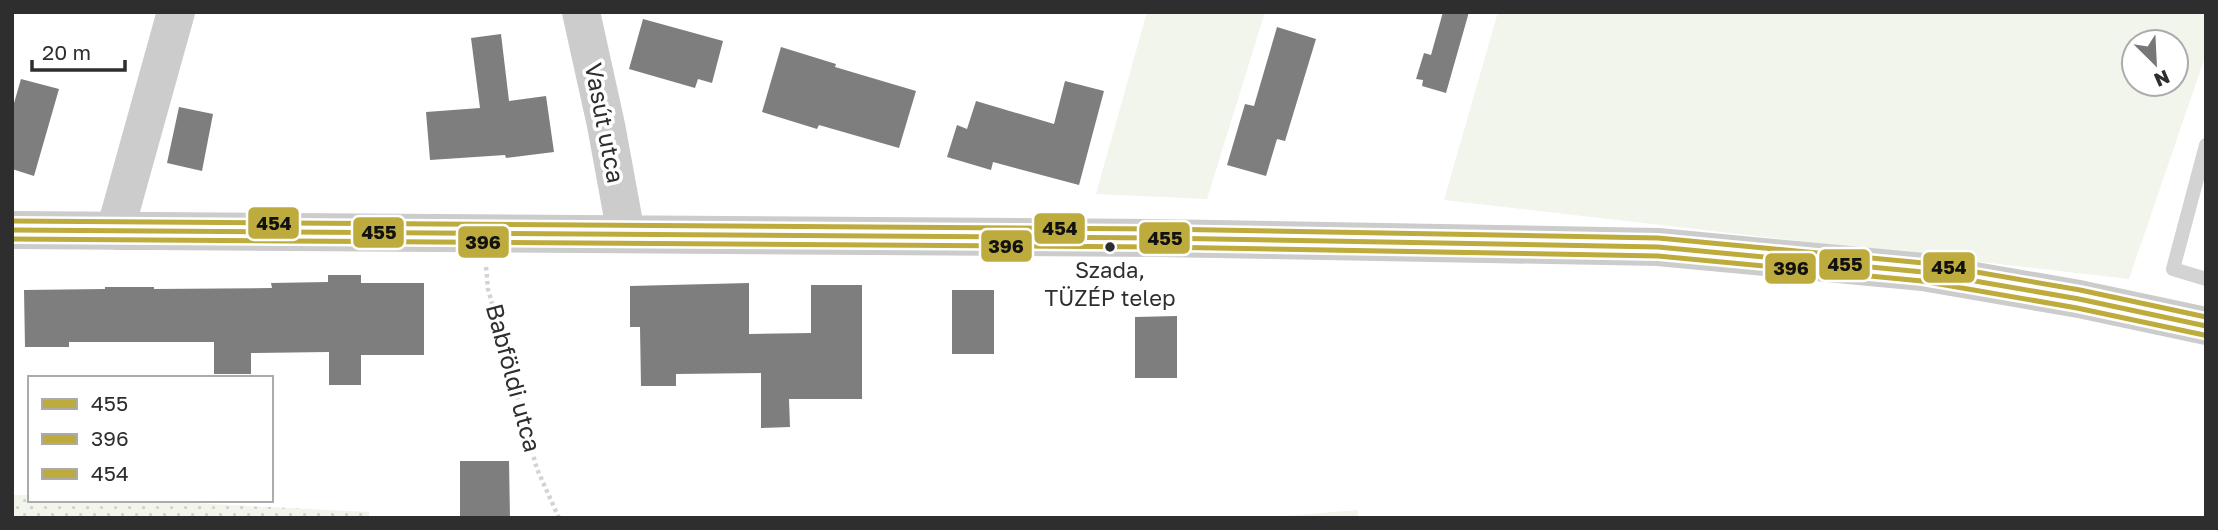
<svg xmlns="http://www.w3.org/2000/svg" width="2218" height="530" viewBox="0 0 2218 530" font-family="'Golos Text',sans-serif">
  <defs>
    <pattern id="garden-dots" width="8" height="8" patternUnits="userSpaceOnUse" patternTransform="scale(1.75)"><rect width="8" height="8" fill="#f1f5eb"/><path d="M2 2h.1M6 6h.1" fill="none" stroke="#cfd2ca" stroke-width="1.8" stroke-linecap="round"/></pattern>
  </defs>
  <rect width="100%" height="100%" fill="#fff"/>
  <path fill="#f1f5eb" fill-rule="evenodd" d="M1147 12H1265L1207 199 1096 194Z
    M1498 12H2206V54L2129 279 1444 200ZM2134 42H2176V84H2134Z
    M1358 510V518H1260Z"/>
  <path fill="url(#garden-dots)" d="M12 495H30V500H132L369 512V518H12Z"/>
  <path fill="#7e7e7e" d="M1443 12H1469L1446 93 1422 86 1423 80 1416 79 1424 53 1431 55Z
    M643 19 723 41 712 83 698 79 695 88 629 69Z
    M1277 27 1316 39 1285 141 1277 139 1266 176 1227 165 1245 104 1254 106Z
    M501 34 509 101 546 96 554 152 506 158 505 155 430 160 426 112 480 108 471 38Z
    M781 47 836 64 835 67 916 91 899 148 819 125 817 129 762 112Z
    M21 79 59 89 34 176 12 169V110Z
    M1065 81 1104 91 1079 185 993 162 991 170 947 157 957 125 967 129 976 101 1054 124Z
    M179 107 213 114 202 171 167 163Z
    M328 275H361V283H424V355H361V385H329V352L251 353V374H214V342H69V347H25L24 290 105 289V287H154V289L272 288 271 283 328 282Z
    M749 283V334L811 333V285H862V399H789L790 427 761 428V373L676 374V386H641L640 327H630V286Z
    M952 290H994V354H952Z
    M1177 316V378H1135V317Z
    M460 461H509L510 518H460Z"/>
  <g fill="none" stroke-linecap="round" stroke-linejoin="round">
    <path stroke="#d3d3d3" stroke-width="4.5" stroke-dasharray="3.5 3.5" stroke-linecap="butt" d="M486 267 488 289 537 469 559 518"/>
    <path stroke="#d3d3d3" stroke-width="14" d="M2206 145 2173 269 2206 279"/>
    <path stroke="#ccc" stroke-width="38" d="M581 12 606 125 626 234
      M12 230 1158 238 1658 247 1923 272 2079 299 2206 326
      M115 231 176 12"/>
    <defs>
      <path id="bus-1" d="M12 230 1158 238 1658 247 1923 272 2079 299 2206 326"/>
      <path id="bus-2" d="M12 239 1158 247 1658 256 1922 281 2077 308 2204 335"/>
      <path id="bus-3" d="M12 221 1158 229 1658 238 1924 263 2080 290 2206 317"/>
    </defs>
    <use href="#bus-1" stroke="#fff" stroke-width="10"/>
    <use href="#bus-2" stroke="#fff" stroke-width="10"/>
    <use href="#bus-3" stroke="#fff" stroke-width="10"/>
    <use href="#bus-1" stroke="#beab3d" stroke-width="5"/>
    <use href="#bus-2" stroke="#beab3d" stroke-width="5"/>
    <use href="#bus-3" stroke="#beab3d" stroke-width="5"/>
  </g>
  <circle fill="#2e2e2e" stroke="#fff" stroke-width="2.5" cx="1110" cy="247" r="6"/>
  <g text-anchor="middle" stroke-width="7" stroke-linejoin="round" paint-order="stroke">
    <g font-size="22" fill="#2e2e2e" stroke="#fff">
      <text x="1110" y="278">Szada,<tspan x="1110" dy="28">TÜZÉP telep</tspan></text>
    </g>
    <g font-size="24" fill="#2e2e2e" stroke="#fff">
      <text transform="translate(604 123) rotate(79)" y="8">Vasút utca</text>
      <text transform="translate(513 378) rotate(75)" y="8">Babföldi utca</text>
    </g>
  </g>
  <g stroke="#fff" stroke-width="2.5">
    <rect x="247" y="206" width="53" height="34" rx="7" fill="#beab3d"/>
    <rect x="1033" y="212" width="53" height="33" rx="7" fill="#beab3d"/>
    <rect x="352" y="216" width="53" height="33" rx="7" fill="#beab3d"/>
    <rect x="1138" y="221" width="53" height="34" rx="7" fill="#beab3d"/>
    <rect x="457" y="225" width="53" height="34" rx="7" fill="#beab3d"/>
    <rect x="980" y="229" width="53" height="34" rx="7" fill="#beab3d"/>
    <rect x="1818" y="248" width="53" height="33" rx="7" fill="#beab3d"/>
    <rect x="1922" y="251" width="54" height="33" rx="7" fill="#beab3d"/>
    <rect x="1764" y="252" width="53" height="33" rx="7" fill="#beab3d"/>
  </g>
  <g font-size="19" text-anchor="middle" font-weight="bold" fill="#111">
    <text x="274" y="230">454</text>
    <text x="1060" y="235">454</text>
    <text x="379" y="239">455</text>
    <text x="1165" y="245">455</text>
    <text x="483" y="249">396</text>
    <text x="1006" y="253">396</text>
    <text x="1845" y="271">455</text>
    <text x="1949" y="274">454</text>
    <text x="1791" y="275">396</text>
  </g>
  <rect width="2218" height="530" fill="none" stroke="#2e2e2e" stroke-width="28"/>
  <rect x="28" y="376" width="245" height="126" fill="#ffffff" stroke="#ababab" stroke-width="2"/>
  <rect x="42" y="399" width="35" height="10" fill="#beab3d" stroke="#ababab" stroke-width="2"/>
  <text x="91" y="411" font-size="21" fill="#2e2e2e">455</text>
  <rect x="42" y="434" width="35" height="10" fill="#beab3d" stroke="#ababab" stroke-width="2"/>
  <text x="91" y="446" font-size="21" fill="#2e2e2e">396</text>
  <rect x="42" y="469" width="35" height="10" fill="#beab3d" stroke="#ababab" stroke-width="2"/>
  <text x="91" y="481" font-size="21" fill="#2e2e2e">454</text>
  <g transform="translate(2155 63) rotate(156)"><circle r="33" fill="#ffffff" stroke="#ababab" stroke-width="2"/>
  <path d="M0-5L12 26L0 18L-12 26Z" fill="#777777"/>
  <text y="-10" font-size="19" font-weight="bold" text-anchor="middle" fill="#2e2e2e">N</text>
  </g>
  <path d="M32 60v10h93v-10" fill="none" stroke="#2e2e2e" stroke-width="3.5"/>
  <text x="42" y="60" font-size="21" fill="#2e2e2e" stroke="#ffffff" stroke-width="5" paint-order="stroke">20 m</text>
</svg>
